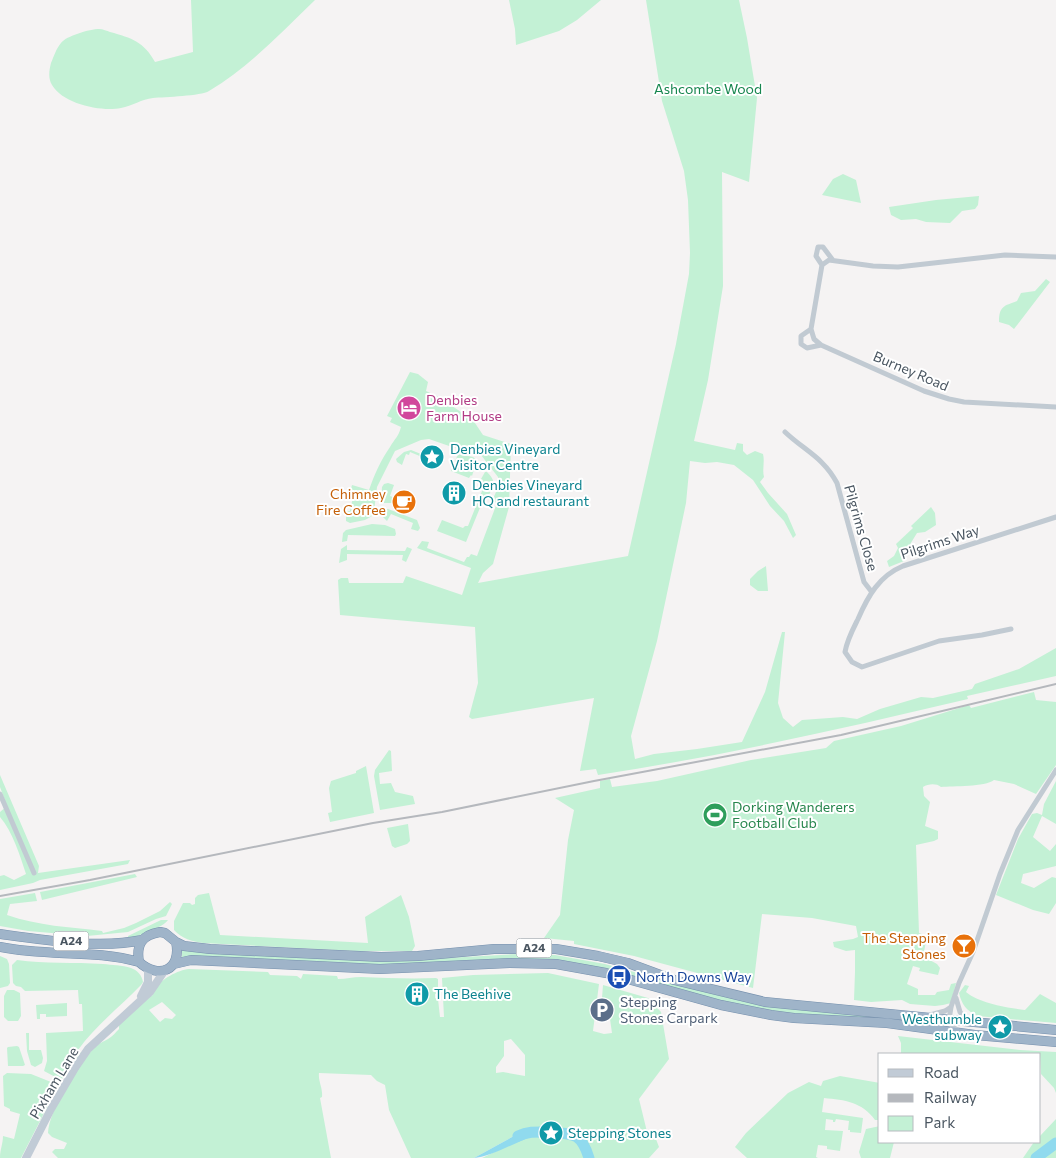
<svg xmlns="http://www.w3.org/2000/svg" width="1056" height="1158" viewBox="0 0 1056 1158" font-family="Commissioner,sans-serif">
  <rect width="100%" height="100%" fill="#f5f3f3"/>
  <path fill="#c3f1d5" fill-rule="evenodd" d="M191 0H315C282 32 249 67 209 91 201 96 165 97 153 98 142 99 132 106 121 108 101 112 63 104 52 85 48 78 49 71 51 63 54 56 56 49 61 43 66 36 90 29 99 29 103 29 107 31 110 32 132 38 144 42 155 62L193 52Z
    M509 0H601L577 20 559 31 516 45 515 29Z
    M646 0H739L747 38 757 98 749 182 722 172 723 286 708 380 694 441 735 450 737 443 743 444V451L747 455 755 451 763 454C765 462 762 469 764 477L760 482 768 493 787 514 796 535 793 538 784 521 770 506 753 480 734 465 717 462 705 463 690 461 686 503 657 641 631 736 635 759 654 754 697 749 742 742 765 692 782 632H785L778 703 783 718 793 727 802 720 843 717 857 719 880 709 921 697 933 698 972 689 975 684 1019 669 1056 648V676L967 696 968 699C845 728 723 756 598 775L596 769 580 771 594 698 472 719 469 717 478 683 475 627 340 615 338 580 341 578H348L349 583H403L406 576 462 595 471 568 417 548 422 541 429 542 427 548 464 562 467 557H469L471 554 477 556 497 503 492 501 500 483 498 477 481 455 473 451 452 447 429 439 421 440 395 451 377 487 374 511 372 516 365 520 350 523 346 521V511H350L353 497 349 496 352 485 369 490C374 475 381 460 390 447 395 438 398 438 401 427L390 422 392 418 387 416 410 372 418 374 428 382 426 391 437 396 473 420 483 435 511 444 509 507 493 564 483 573 478 583 628 556 676 344 689 274 690 253 688 200 684 171 662 101Z
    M843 174 856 180 861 203 822 195 833 179Z
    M979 196 978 205 975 209 962 211 950 223 926 222 916 219 901 220 891 215 889 207 936 200Z
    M1046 279 1050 282 1014 329 1009 325 999 322C999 306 1004 306 1017 301L1021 293 1035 291Z
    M411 450 441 462 439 467 421 460 422 457 410 452 409 455 406 454 402 465 397 462 396 459 404 452Z
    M458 454 473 457 477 460 472 476 471 475 469 478 451 471Z
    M485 472H487C498 483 493 486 487 499L484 498 466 542 437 531 442 520 463 528 465 526H468L484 486 481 485 483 480 481 479Z
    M388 483 394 485 390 496 393 497 392 500 403 505 402 506 394 503H384L381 500 382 487 384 484Z
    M931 507 935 513 936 525 925 532 917 533 909 546 901 554 904 561 889 567 887 561 894 556 898 548 896 544 913 528 911 526Z
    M384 509H388L417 520 420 528 418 531 411 529 413 523 391 514 387 521 381 515Z
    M372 524 385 525 395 529 396 534 395 536 348 535 347 541 342 542 343 533 346 530Z
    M347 545V550L405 551 407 547 412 549 406 562 402 560 403 555 347 554V560L339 563 341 549Z
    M766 566 768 591H758L750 585V579L758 571Z
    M1034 692 1036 700 1056 702V765L1036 794 1014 784 994 780C985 787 953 786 941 787 936 783 928 784 923 787L924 796 930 802 925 826 938 831V839L934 841 916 845 919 933 927 936 924 952 926 958 937 964 940 968 938 975 919 971 920 968 913 966 907 984 918 989V995H935L937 992 949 990 951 984 956 983 951 1003 943 1005 935 1006 910 1004 902 1000 871 1002 854 1000 855 972V950L846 951 834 947 833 942 853 939 858 937 856 926 812 918 762 914 753 988 634 956 574 944V941L544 938 560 915 568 840 574 810 555 798 600 788V781L610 779 612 787 657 781 751 760 826 748 834 741 901 726 969 705 971 708Z
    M389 750 391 751 392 771 379 773 380 784 391 783 395 792 413 796 415 804 380 810 374 776 375 770Z
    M366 766 374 813 330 822 328 813 332 812 329 788 331 781 356 773V771Z
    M0 775 39 866 38 873 130 860 128 864 40 880 33 883 0 890V876L4 875 14 880 26 874C20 856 13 832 0 817V812L7 806 0 787Z
    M1056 781V824L1042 816 1033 837 1050 851 1056 844V866L1023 874 1021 883 1034 888 1052 877 1056 878V903L1049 914 1033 910 996 895 1018 839 1032 814 1037 813 1042 815 1044 804Z
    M408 824 410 841 407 844 395 848 392 846 387 828Z
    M135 874 137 877 42 900 40 892Z
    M35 893 37 901 10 904 7 915C39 926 69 927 102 931L103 933 124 928 136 923 160 911 170 902 172 904 166 916 156 919 128 932 87 936 28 931 0 926V899Z
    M209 893 220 935 368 943 365 917 401 895 409 917 415 946 412 951H356L203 943C192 941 182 939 174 930V921L183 903H190L192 905 195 904V898L198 895Z
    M161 920H168C164 927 136 937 128 939V936Z
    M182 950 410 960 518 954 555 955 605 964 725 997 946 1023 947 1025 946 1027 787 1014 751 1009 604 969 562 961 380 966 182 958Z
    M0 956 7 959 9 964 10 983 8 986 0 988Z
    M17 960C45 964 74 962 103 964 112 965 122 965 131 968 137 970 142 975 143 982L141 985C120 1007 96 1025 78 1050L81 1053 61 1080 44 1071 47 1061 46 1033 83 1031 82 1004H79L78 990 25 991 21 987 16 986 13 983 12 965Z
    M189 969 268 972 270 975 297 976 301 979 303 974 337 976 338 979C346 979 353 977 361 977 386 978 411 979 436 978L438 979V994H435V998L438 999 440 1017H444L442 978 473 975 548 973 599 984 593 1031 604 1034 612 1033 608 1005 602 998 603 985 648 998 661 1012 669 1059 639 1099 648 1136 654 1134 659 1147 649 1158H482L513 1143 531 1137V1128L523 1131 474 1158H411L389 1110 385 1085 377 1081 371 1075 319 1073C318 1081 323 1088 322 1097L320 1098 331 1158H58L52 1152 55 1149H64L67 1143 52 1137 48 1133C49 1110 78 1064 95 1047 99 1043 103 1042 108 1039 112 1037 116 1032 119 1029V1025L149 996H152C153 994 154 991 155 989 161 979 178 970 189 969ZM162 1002 176 1015 172 1019 165 1018 160 1022 149 1010ZM511 1039 525 1055V1076L503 1072 496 1073V1067L504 1056V1041Z
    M965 985 969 986 966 992C979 1003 1008 1008 1025 1010L1040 994 1056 1003V1023L977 1016C966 1010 962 1005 959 993Z
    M7 990H14L20 993 21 1016 18 1021H8L4 1017V996Z
    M67 1003V1016L46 1017V1014H40V1019H37L36 1005Z
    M26 1033H29V1050H41L43 1058 42 1063 35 1067 31 1065 27 1051Z
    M898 1036 1020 1050 1056 1052V1093L1054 1088 1041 1074 1040 1054H901V1043Z
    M17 1046 19 1047 25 1065 23 1066H8L7 1048 8 1047Z
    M7 1073 31 1074 56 1084 58 1086 21 1158H0C0 1149 3 1144 3 1136L14 1139 20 1114 10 1111V1109L4 1106 3 1076Z
    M840 1076 880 1083V1120H875C862 1102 845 1100 824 1098L822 1112 863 1118 861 1133 850 1132V1130H848L849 1121 836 1119 835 1122H833V1120L826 1119 825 1130 843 1131 840 1151 827 1149V1146L818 1145 816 1157 818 1158H747L735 1147 746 1133 788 1093 809 1082 821 1086 823 1081Z
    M1056 1119V1158H1023L1034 1142H1040V1136Z
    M880 1126V1142H894L890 1158H861L859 1152 866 1129Z"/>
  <path fill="#90daee" d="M531 1128V1137C516 1142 488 1158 474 1158L523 1131Z"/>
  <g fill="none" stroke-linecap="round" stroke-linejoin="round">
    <path stroke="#90daee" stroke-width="11" d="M518 1136C529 1131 538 1132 549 1132 573 1134 581 1132 589 1158
      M1036 1158 1056 1143"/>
    <defs>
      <path id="trunk" d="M160 932 165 933 176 942C182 970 159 980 139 962 136 944 142 935 160 932Z
        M0 934C43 940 100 949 142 940
        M176 942 184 946 210 949 381 957 418 956 494 949H556L598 956 628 963 674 980 765 1002 1056 1030
        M0 947C46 957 94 949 139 962
        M174 964 191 960 380 969 510 963 556 964 606 973 721 1005 771 1015 794 1018 887 1023 975 1035 1056 1042"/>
    </defs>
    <use href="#trunk" stroke="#7690ad" stroke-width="10"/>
    <path stroke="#c1cad2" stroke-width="5" d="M1056 257 1005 255 898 267 873 266 829 260 822 265 811 329 814 339 821 345 924 391 949 399 964 402 1056 407
      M822 265 816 256 818 247H823L832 259
      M811 329 801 336V344L807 348 821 345
      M785 432C805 451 823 457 837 483L864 582 871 591
      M1011 629 982 635 939 641 862 667 852 662 845 652C847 640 853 629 858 619 868 596 879 576 903 566L1056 517
      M0 794 34 873
      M956 998 960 1012 967 1021
      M930 1015 945 1011 951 1007
      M959 1032 952 1026 949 1020 951 1007 959 983 973 952 1000 874 1018 830 1056 770"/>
    <path stroke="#c1cbd6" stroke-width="8" d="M141 996 148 982V969
      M26 1158 51 1109 75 1068 88 1049 150 992 165 970"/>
    <use href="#trunk" stroke="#9fb4c9" stroke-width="9"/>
    <path stroke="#b5b8bd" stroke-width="2" d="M0 896 90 880 373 823 442 812 594 781 841 735 1056 684"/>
  </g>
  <defs>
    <symbol id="hotel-disc" viewBox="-11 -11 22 22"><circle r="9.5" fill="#d1479c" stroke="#fff"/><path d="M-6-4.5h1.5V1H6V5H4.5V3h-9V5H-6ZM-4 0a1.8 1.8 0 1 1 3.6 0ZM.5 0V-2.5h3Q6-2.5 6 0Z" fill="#fff"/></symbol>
    <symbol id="sight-disc" viewBox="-11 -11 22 22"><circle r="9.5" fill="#0f9aa8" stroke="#fff"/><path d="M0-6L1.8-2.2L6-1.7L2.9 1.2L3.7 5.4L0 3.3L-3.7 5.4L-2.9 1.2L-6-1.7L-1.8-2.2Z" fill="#fff"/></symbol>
    <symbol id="building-disc" viewBox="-11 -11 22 22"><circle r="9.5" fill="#0f9aa8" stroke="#fff"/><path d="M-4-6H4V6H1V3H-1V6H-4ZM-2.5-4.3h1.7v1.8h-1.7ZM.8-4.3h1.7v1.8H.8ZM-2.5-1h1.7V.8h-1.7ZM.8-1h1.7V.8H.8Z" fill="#fff"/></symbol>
    <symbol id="cafe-disc" viewBox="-11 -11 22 22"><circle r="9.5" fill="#e8710a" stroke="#fff"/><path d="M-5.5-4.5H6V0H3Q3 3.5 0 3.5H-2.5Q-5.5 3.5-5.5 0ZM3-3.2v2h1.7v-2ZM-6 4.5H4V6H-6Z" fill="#fff"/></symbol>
    <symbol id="stadium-disc" viewBox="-11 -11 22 22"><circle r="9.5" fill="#2e9e5b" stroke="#fff"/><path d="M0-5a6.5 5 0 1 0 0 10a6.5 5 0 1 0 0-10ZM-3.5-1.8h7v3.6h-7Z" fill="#fff"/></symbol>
    <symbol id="bar-disc" viewBox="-11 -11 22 22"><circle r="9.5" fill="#e8710a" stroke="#fff"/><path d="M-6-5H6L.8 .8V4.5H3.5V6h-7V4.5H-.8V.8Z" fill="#fff"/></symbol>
    <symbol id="bus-disc" viewBox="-11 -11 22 22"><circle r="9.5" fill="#1a4fb4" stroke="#fff"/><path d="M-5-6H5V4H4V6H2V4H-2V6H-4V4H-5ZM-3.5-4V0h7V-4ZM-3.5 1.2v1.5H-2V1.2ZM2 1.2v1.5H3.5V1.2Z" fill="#fff"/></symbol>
    <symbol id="parking-disc" viewBox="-11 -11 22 22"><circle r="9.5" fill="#5c6f8a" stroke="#fff"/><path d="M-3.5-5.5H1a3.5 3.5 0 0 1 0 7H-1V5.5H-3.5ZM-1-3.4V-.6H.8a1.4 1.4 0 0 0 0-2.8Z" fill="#fff"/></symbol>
  </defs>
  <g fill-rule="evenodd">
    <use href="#hotel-disc" x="395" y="394" width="28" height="28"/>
    <use href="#sight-disc" x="418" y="443" width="28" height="28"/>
    <use href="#building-disc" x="440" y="479" width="28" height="28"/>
    <use href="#cafe-disc" x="390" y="488" width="28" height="28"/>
    <use href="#stadium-disc" x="701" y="801" width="28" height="28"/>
    <use href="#bar-disc" x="950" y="932" width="28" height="28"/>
    <use href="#bus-disc" x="605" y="963" width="28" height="28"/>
    <use href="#building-disc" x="403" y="980" width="28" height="28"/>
    <use href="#parking-disc" x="588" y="996" width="28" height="28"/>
    <use href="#sight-disc" x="986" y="1013" width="28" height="28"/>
    <use href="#sight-disc" x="537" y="1119" width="28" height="28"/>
  </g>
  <g text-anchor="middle" stroke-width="4" stroke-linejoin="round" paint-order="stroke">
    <g fill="#fff" stroke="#808990" stroke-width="1">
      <rect x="53.5" y="931.5" width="35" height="19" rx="4"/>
      <rect x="516.5" y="938.5" width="35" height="19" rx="4"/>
    </g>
    <g font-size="12" font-weight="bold" fill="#4a5661">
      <text x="71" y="945">A24</text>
      <text x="534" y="952">A24</text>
    </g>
    <g font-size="14" fill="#17864f" stroke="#fff">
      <text x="708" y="94">Ashcombe Wood</text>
    </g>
    <g font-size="14" fill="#4a5661" stroke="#fff">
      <text transform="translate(911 371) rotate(23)" y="5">Burney Road</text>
      <text transform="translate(861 528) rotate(74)" y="5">Pilgrims Close</text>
      <text transform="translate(940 542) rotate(-18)" y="5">Pilgrims Way</text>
      <text transform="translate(54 1083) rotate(-59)" y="5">Pixham Lane</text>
    </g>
    <g font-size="14" fill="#b23c85" stroke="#fff" text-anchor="start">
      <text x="426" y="405">Denbies<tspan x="426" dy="16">Farm House</tspan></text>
    </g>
    <g font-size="14" fill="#0d838f" stroke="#fff" text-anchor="start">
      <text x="450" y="454">Denbies Vineyard<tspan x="450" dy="16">Visitor Centre</tspan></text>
      <text x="472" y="490">Denbies Vineyard<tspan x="472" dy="16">HQ and restaurant</tspan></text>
      <text x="434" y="999">The Beehive</text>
      <text x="982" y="1024" text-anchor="end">Westhumble<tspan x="982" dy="16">subway</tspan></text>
      <text x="568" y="1138">Stepping Stones</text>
    </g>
    <g font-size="14" fill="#c56008" stroke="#fff" text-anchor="end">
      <text x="386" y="499">Chimney<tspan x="386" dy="16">Fire Coffee</tspan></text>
      <text x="946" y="943">The Stepping<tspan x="946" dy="16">Stones</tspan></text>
    </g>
    <g font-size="14" fill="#27864d" stroke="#fff" text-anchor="start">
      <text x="732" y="812">Dorking Wanderers<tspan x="732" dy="16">Football Club</tspan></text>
    </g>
    <g font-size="14" fill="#164399" stroke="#fff" text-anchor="start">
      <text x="636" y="982">North Downs Way</text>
    </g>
    <g font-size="14" fill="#4e5e75" stroke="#fff" text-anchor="start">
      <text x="620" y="1007">Stepping<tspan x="620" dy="16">Stones Carpark</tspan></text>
    </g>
  </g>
  <rect x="878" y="1053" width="162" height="90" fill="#ffffff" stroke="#b7bbc0"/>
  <rect x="888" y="1069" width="25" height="8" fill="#c1cbd6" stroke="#b7bbc0"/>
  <text x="924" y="1078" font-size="15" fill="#4a5661">Road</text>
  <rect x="888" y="1094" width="25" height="8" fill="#b5b8bd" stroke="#b7bbc0"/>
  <text x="924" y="1103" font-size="15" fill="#4a5661">Railway</text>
  <rect x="888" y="1116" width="25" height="15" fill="#c3f1d5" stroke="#b7bbc0"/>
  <text x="924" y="1128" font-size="15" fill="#4a5661">Park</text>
</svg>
